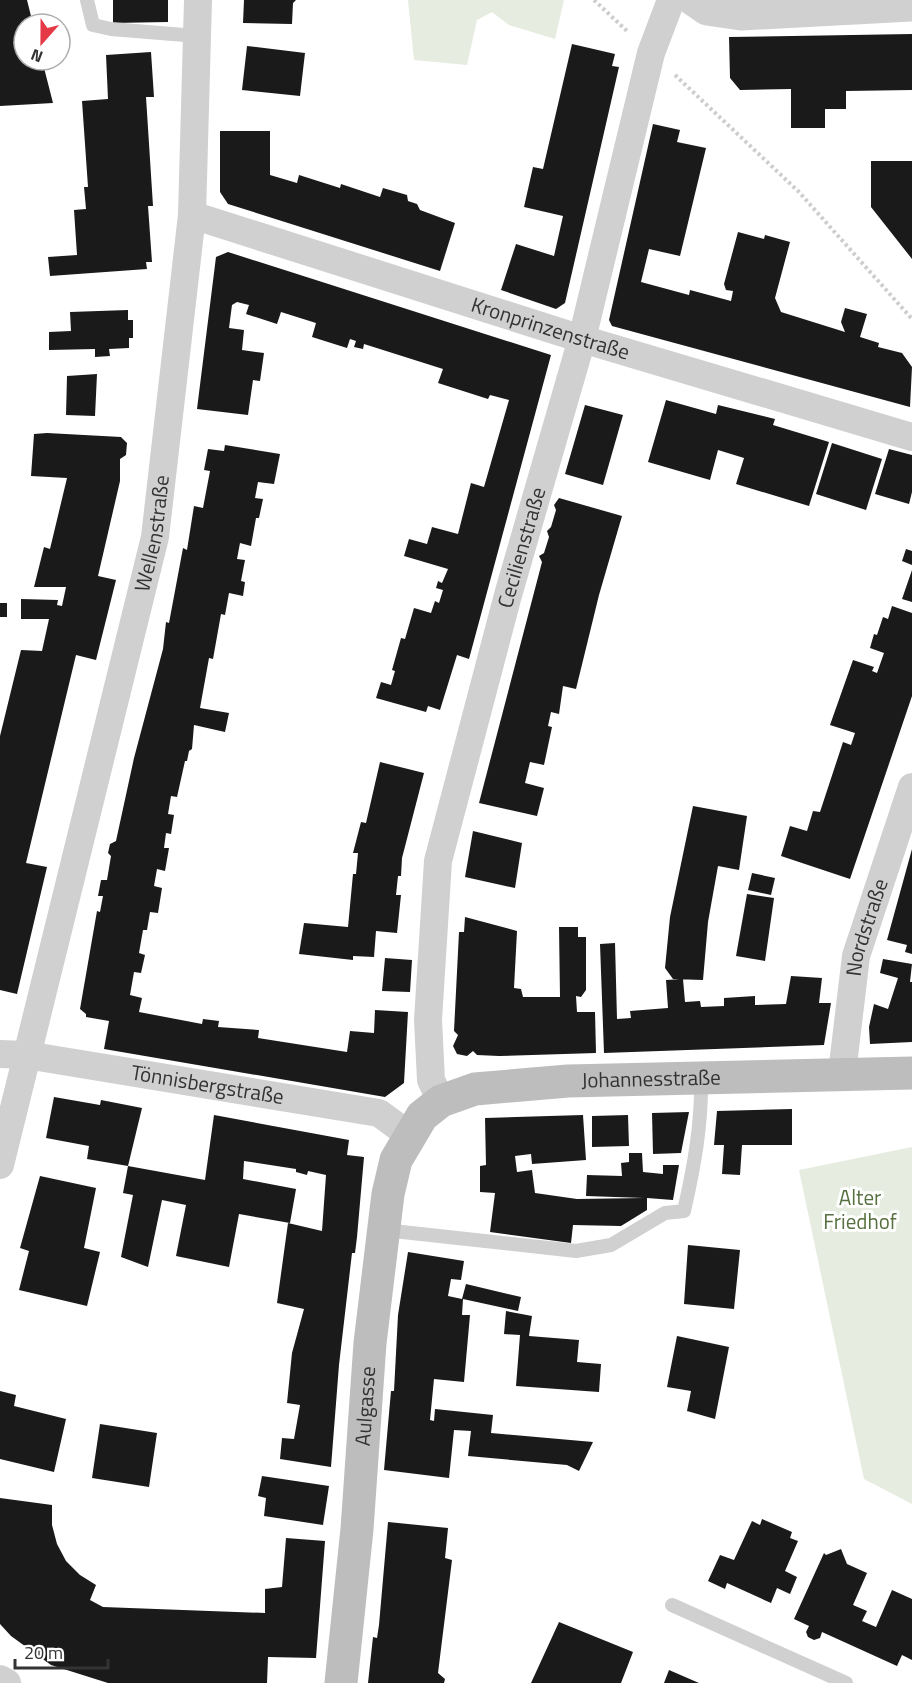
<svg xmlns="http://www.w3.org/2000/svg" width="912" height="1683" viewBox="0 0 912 1683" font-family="'Titillium Web',sans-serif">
  <rect width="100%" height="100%" fill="#fff"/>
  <path fill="#e6ecdf" d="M408 0H564L555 39 509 25 492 12 477 20 467 65 414 60Z
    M912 1147V1504L864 1479 799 1170Z"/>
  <path fill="#1a1a1a" d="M0 0H27L33 24H24V60H42L53 103 0 106Z
    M113 0H168V22L113 23Z
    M244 0H296L293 3 292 24 243 23Z
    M912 34V90L846 91V109H825V128H791V89L740 90 730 78 729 37Z
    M572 44 615 54 612 66 619 67 565 303 556 309 501 290 516 244 554 256 563 216 524 207 533 167 543 169Z
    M247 46 305 53 300 96 242 90Z
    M151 52 154 97H146L153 206H148L152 262H146L147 269 50 276 48 257 77 255 74 210 86 209 84 187H88L82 101 108 99 106 55Z
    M653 124 680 130 677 142 706 148 680 256 649 249 641 282 689 295 690 290 731 301 733 291 726 290 724 284 738 232 764 239 765 235 790 242 775 298 781 312 845 332 841 322 845 308 867 314 860 337 879 343 878 347 902 353 912 367 910 407 612 326 609 320Z
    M220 131H270V175L297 183 299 175 340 188 341 184 380 197 383 188 407 195 408 201 417 204 420 210 455 223 440 271 228 204 220 192Z
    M871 161H912V259L871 207Z
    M228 252 551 355 469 659 457 655 440 710 428 706 426 712 376 698 381 682 391 685 395 671 392 670 401 638 405 639 414 608 431 613 435 601 439 603 443 590 436 588 438 581 442 583 448 569 404 556 409 539 427 544 432 527 458 534 471 483 484 487 509 400 490 395 488 399 438 383 443 369 364 344 363 349 354 347 356 341 350 339 347 348 312 337 316 323 281 312 277 324 246 314 249 305 237 302 232 305 229 328 244 330 242 350 264 353 260 381 253 380 248 415 197 409 216 257Z
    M128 310V320H133V338H129V348L109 349 110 356 95 357V349L49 350V332L71 331 70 312Z
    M97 374 95 416 66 415 67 376Z
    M666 400 716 414 718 405 775 419 773 425 829 442 809 506 736 484 744 458 718 450 710 480 648 462Z
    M585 405 623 415 603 485 565 474Z
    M47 433 121 437 127 443 126 455 120 459V481L98 576 116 580 96 660 76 655 26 863 47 867 17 994 0 990V736L21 650 42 651 49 619H21V599L58 600 57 605 62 606 66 587H34L44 547 50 549 67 478 31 476 34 434Z
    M832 443 882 459 866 510 816 494Z
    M225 445 280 454 274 484 258 482 255 498 263 499 259 518H256L251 546 240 543 237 559 245 560 241 581 245 582 243 596 229 593 225 615 221 614 213 659 209 658 200 708 229 713 225 732 194 725 192 749 189 751 187 761H185L177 797 171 796 168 814 174 815 171 834 166 833 164 848H169L165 871 157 869 154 886 162 888 158 913 150 912 147 930H143L139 953 145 955 141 973 134 972 130 995 142 998 139 1012 202 1024 203 1019 219 1021 218 1027 259 1030 258 1038 347 1052 350 1031 374 1033 375 1010 408 1012 404 1083 385 1097 104 1049 109 1021 86 1017V1014L80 1009 97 911 100 912 103 896H98L101 880H107L111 856 108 853 110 844 116 841 134 758 163 649 166 622 169 623 183 548 187 550 194 506 203 508 210 471 204 470 208 449 224 451Z
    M889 449 912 455V492L909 504 875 494Z
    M559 498 622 516 599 595 576 689 563 686 559 714 551 712 548 726 552 727 544 765 530 762 525 783 544 788 537 816 479 803 542 562 539 556 544 553 549 537 547 531 551 527 556 510 554 505Z
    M906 549 912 551V565L902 561Z
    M912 570V602L902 599Z
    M0 603H7V617H0Z
    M892 606 912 613V696L850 879 781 856 790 826 807 831 813 811 820 812 843 742 851 745 855 733 830 725 853 660 874 667 872 671 877 673 884 653 870 648 874 634 877 635 883 617 888 619Z
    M380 762 424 773 402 858 401 876H398L396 895H401L397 933 376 931 374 957 353 956V960L299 954 304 923 348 927 353 874H356L358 853H353L361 822 366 823Z
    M693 806 747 816 739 870 718 866 708 922 703 980 673 979 665 968 670 917Z
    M473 831 522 843 515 888 465 877Z
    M912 849V954L905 952 907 945 887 940Z
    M752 873 775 878 771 895 748 890Z
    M747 894 774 898 765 961 736 956Z
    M465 917 517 931 514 988 521 989 523 997H560L559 927H578V937H586V990L581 997 576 996 577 1012H595L596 1053 499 1056 477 1055 473 1051 467 1056 457 1054 453 1046 458 1035 454 1031 459 932H464Z
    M615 943 617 1019 631 1018 630 1011 668 1008 666 980 683 979 685 1002 700 1001 701 1007 724 1006V998L755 996V1005L786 1004 791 976 822 978 819 1003H831L824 1045 604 1053 600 944Z
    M385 958 412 960 410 992 382 991Z
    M883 959 912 964 910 982H912V1042L870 1044 869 1027 874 1004 888 1009 898 978 880 973Z
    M54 1097 100 1105 101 1100 142 1108 128 1166 87 1159 89 1146 46 1138Z
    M792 1109V1145H742L740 1175 722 1174 724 1145H714L717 1111Z
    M689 1112 681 1153 653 1154 652 1113Z
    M214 1115 349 1140 347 1155 364 1157 357 1237 355 1253H352L339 1365 331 1467 280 1459 282 1438 294 1439 300 1405 287 1403 292 1353 304 1309 277 1303 288 1223 322 1231 326 1175 308 1171 307 1175 296 1172V1169L244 1161 243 1179 296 1189 290 1223 239 1214 229 1267 176 1256 186 1205 162 1200 148 1267 121 1257 133 1195 123 1193 128 1166 205 1180Z
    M583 1115 586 1160 532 1164 531 1154 515 1156 517 1172 532 1170 535 1193 577 1199 644 1198 586 1196 587 1175 622 1176 621 1163 629 1162V1153H642L643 1172 663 1174V1165H679L673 1200 647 1198V1210L621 1226 573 1225 571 1243 490 1232 495 1193 480 1192V1166L486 1165 485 1118Z
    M628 1115 629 1146 592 1147V1116Z
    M40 1176 96 1188 84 1248 100 1252 87 1306 19 1290 29 1251 20 1248Z
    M688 1245 740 1250 734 1309 684 1304Z
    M408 1252 464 1261 461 1280 451 1279 448 1296 462 1299 466 1284 521 1297 518 1311 463 1299 462 1315H470L464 1382 434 1379 430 1420 434 1421 435 1409 493 1415 491 1433 593 1442 579 1471 567 1465 468 1456 471 1431 454 1430 449 1478 384 1470 391 1391H394L398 1315Z
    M506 1311 532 1316 529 1336 579 1340 577 1362 601 1364 599 1392 516 1386 520 1335 504 1334Z
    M677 1336 729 1347 715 1419 687 1411 691 1391 667 1387Z
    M0 1391 16 1395 14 1406 66 1419 54 1472 0 1459Z
    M100 1424 157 1433 149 1487 92 1478Z
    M262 1476 329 1486 323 1525 264 1516 266 1498 258 1496Z
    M0 1498 52 1505V1525L57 1544 66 1561 80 1575 96 1585 90 1600 103 1607 265 1613V1589L282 1587 286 1538 325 1541 316 1658 268 1657 267 1683H108L51 1665 11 1636 0 1624Z
    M762 1519 792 1532 790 1538 798 1541 785 1571 797 1577 790 1594 777 1588 771 1603 727 1583 725 1589 708 1581 720 1555 734 1560 752 1521 760 1525Z
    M388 1522 448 1528 445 1558 452 1560 438 1673 445 1679 444 1683H368L373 1637 377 1638 379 1625Z
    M841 1549 847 1564 867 1573 853 1605 867 1611 862 1621 876 1627 892 1590 912 1599V1660L902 1655 897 1666 822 1632 820 1638 814 1640 808 1637 806 1632 809 1626 794 1619 824 1553 826 1555Z
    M559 1622 633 1652 621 1683H531Z
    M669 1670 699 1683H664Z"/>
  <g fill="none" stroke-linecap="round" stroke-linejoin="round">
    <path stroke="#cdcdcd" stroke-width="4" stroke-dasharray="3 3" stroke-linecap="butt" d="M594 0 627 31
      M675 75 799 192 912 319"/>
    <path stroke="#d0d0d0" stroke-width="14" d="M87 0 93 25 111 29 197 36
      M384 1230 576 1251 611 1245 665 1213 684 1211C694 1167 702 1124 701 1078
      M672 1605 846 1683"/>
    <g stroke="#d0d0d0" stroke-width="28">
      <path id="s1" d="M192 215 582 339 912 437"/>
      <path id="s2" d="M0 1054 26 1055 379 1113 409 1135"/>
      <path id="s3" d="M842 1073 856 956 912 787"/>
      <path id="s4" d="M441 1101 431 1080 428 1020 438 861 508 595 582 339 651 53 671 0"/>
      <path id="s5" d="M0 1165 155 537 192 215 198 0"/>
      <path d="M0 1679 7 1683"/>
    </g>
    <path stroke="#d0d0d0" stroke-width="33" d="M694 0 707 9 741 14 912 5"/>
    <path stroke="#bdbdbd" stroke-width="33" id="s6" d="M341 1683 357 1529 370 1343 388 1194 396 1160 422 1116 441 1101 475 1089 568 1081 912 1073"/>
  </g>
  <g text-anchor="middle" stroke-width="6" stroke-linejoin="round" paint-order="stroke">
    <g font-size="21" fill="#333" stroke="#fff">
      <text dy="7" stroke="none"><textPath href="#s1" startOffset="376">Kronprinzenstraße</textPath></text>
      <text dy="7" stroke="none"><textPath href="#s5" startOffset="650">Wellenstraße</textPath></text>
      <text dy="7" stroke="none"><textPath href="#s4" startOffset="567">Cecilienstraße</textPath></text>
      <text dy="7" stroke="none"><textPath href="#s3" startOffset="148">Nordstraße</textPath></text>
      <text dy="7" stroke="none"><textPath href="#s6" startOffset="814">Johannesstraße</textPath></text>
      <text dy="7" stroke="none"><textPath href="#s2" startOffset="210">Tönnisbergstraße</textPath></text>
      <text dy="7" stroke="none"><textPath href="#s6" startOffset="278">Aulgasse</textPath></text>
    </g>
    <g font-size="21" fill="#56703f" stroke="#fff">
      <text x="860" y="1205">Alter<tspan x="860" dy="24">Friedhof</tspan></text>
    </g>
  </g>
  <g transform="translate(42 42) rotate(201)"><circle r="28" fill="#ffffff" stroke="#adadad" stroke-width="1.5"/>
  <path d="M0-4.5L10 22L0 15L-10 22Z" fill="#e63946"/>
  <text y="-9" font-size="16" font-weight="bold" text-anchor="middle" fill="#333333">N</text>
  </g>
  <path d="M15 1659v9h93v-9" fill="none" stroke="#333333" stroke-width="3"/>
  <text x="24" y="1659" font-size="18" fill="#333333" stroke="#ffffff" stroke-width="4.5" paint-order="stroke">20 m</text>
</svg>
